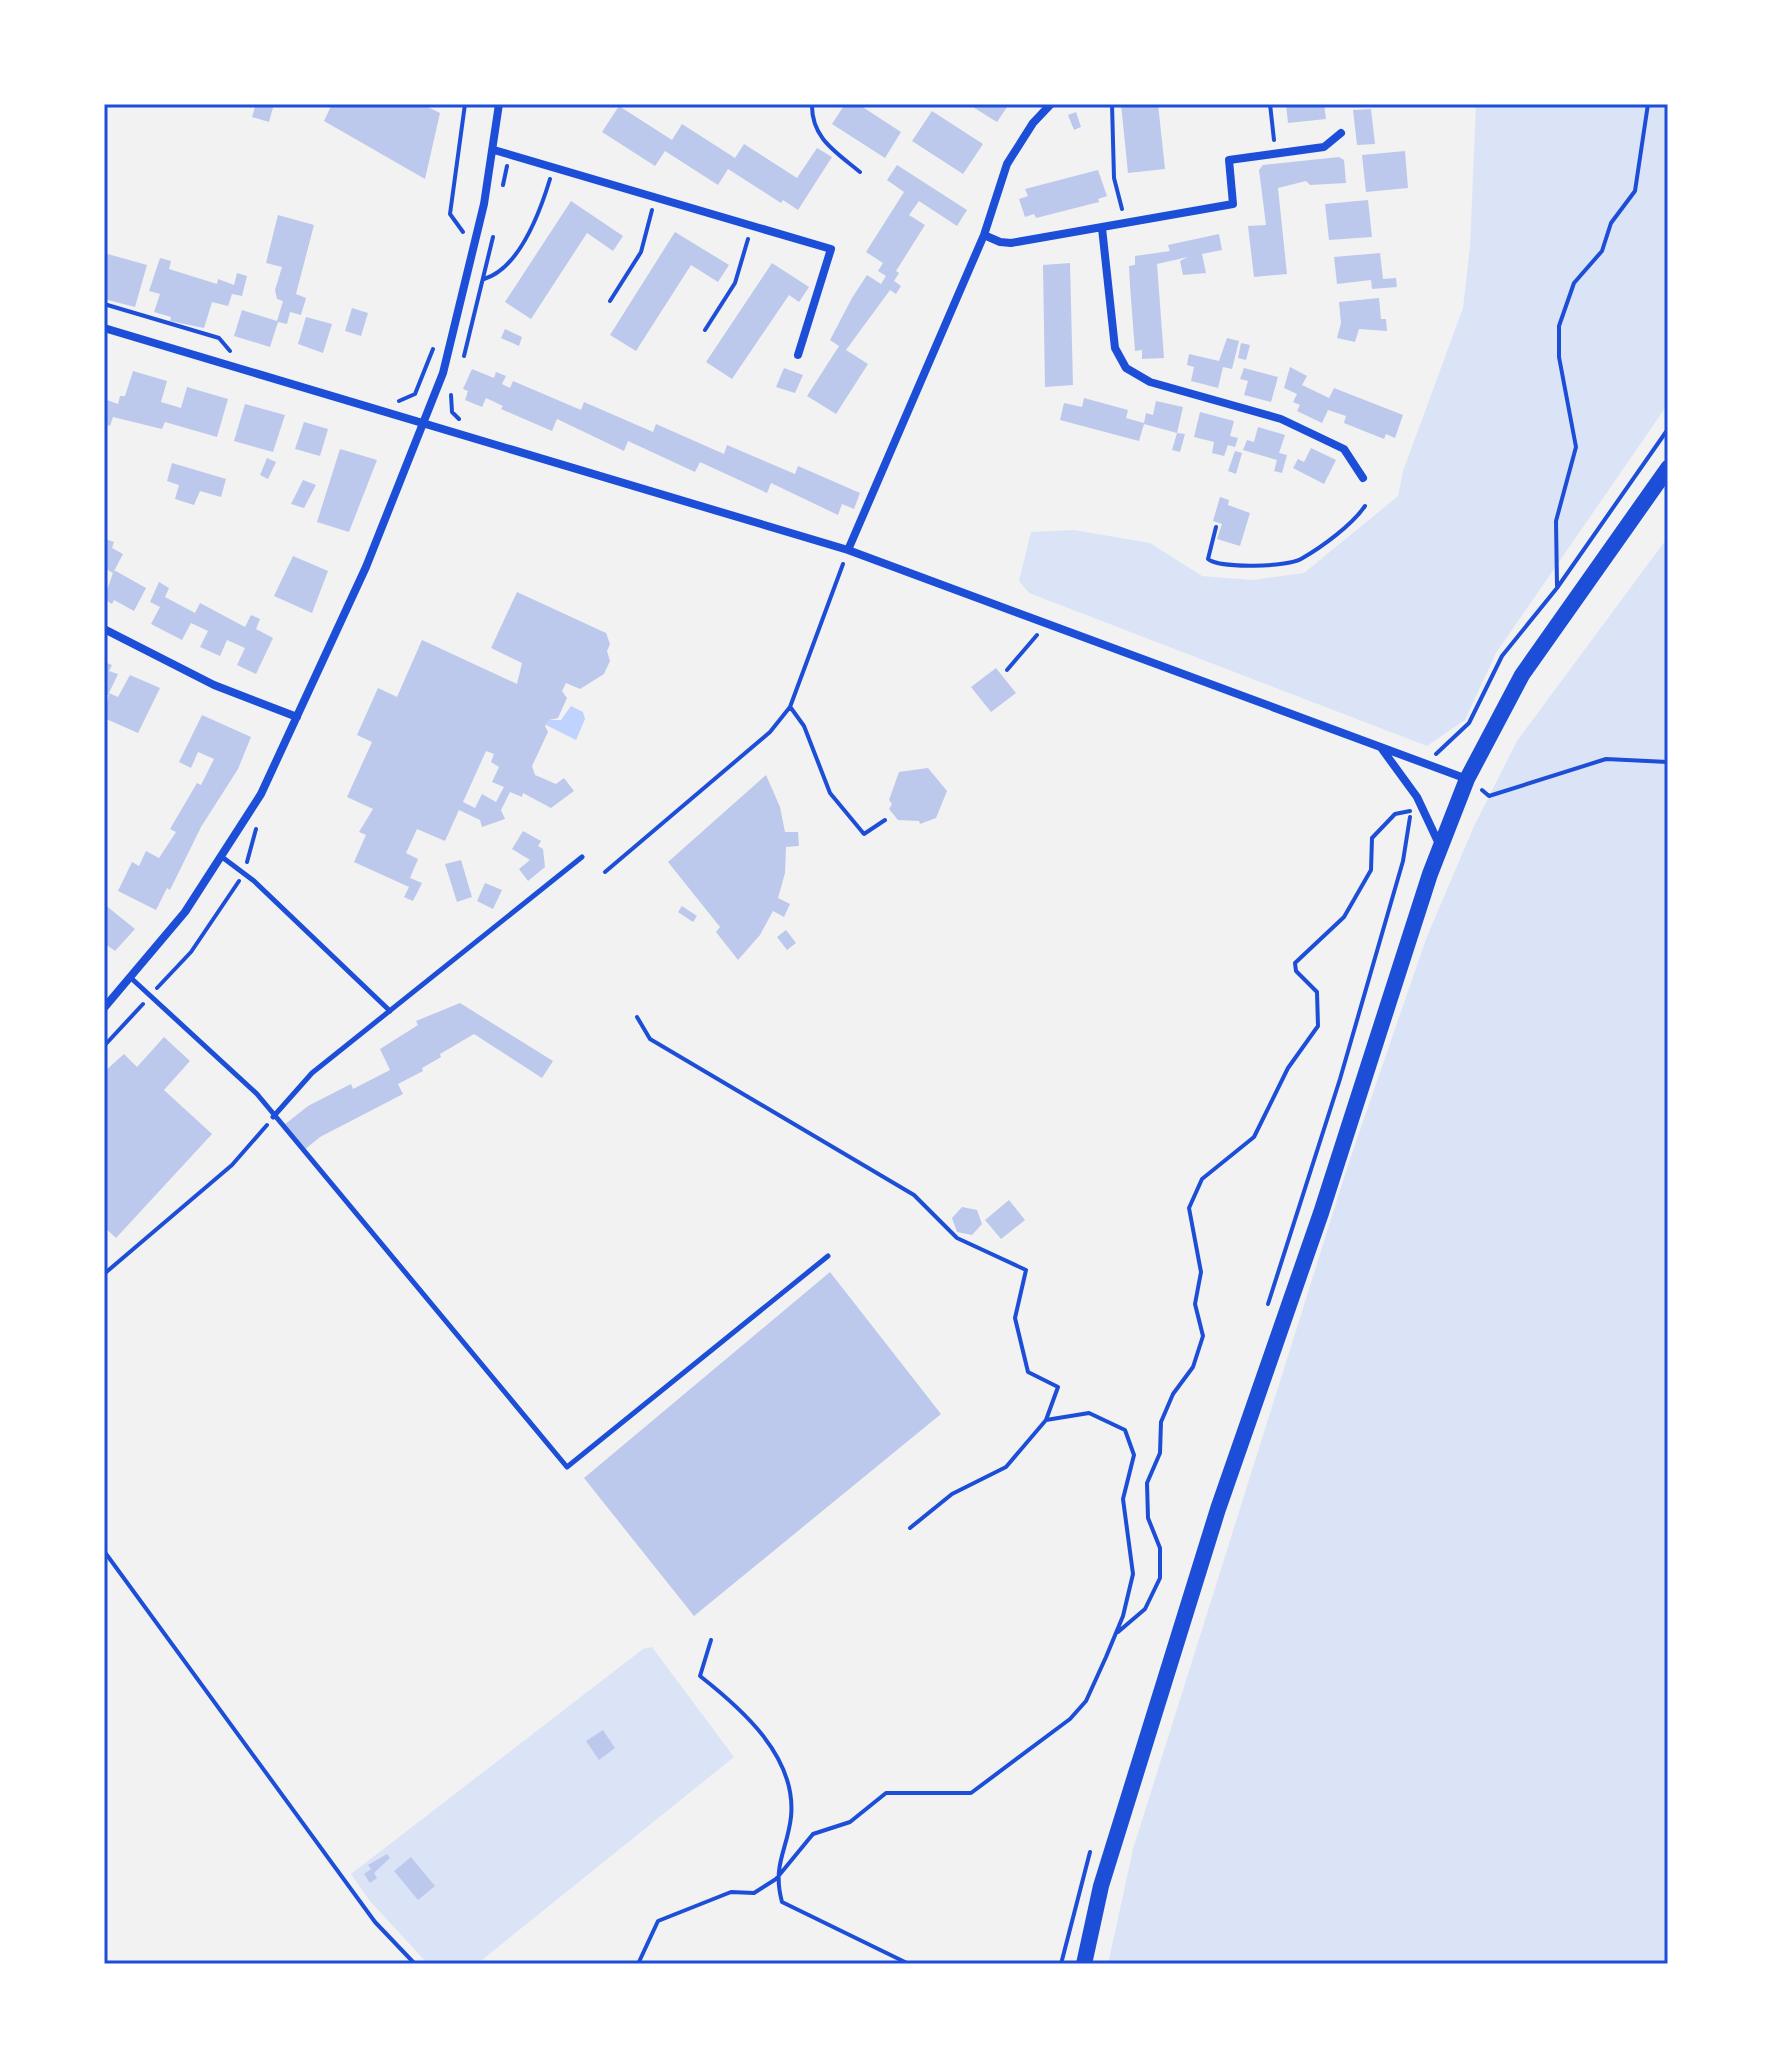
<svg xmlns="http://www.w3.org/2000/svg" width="1772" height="2068" viewBox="0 0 1772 2068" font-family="'DejaVu Sans',sans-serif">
  <rect width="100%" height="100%" fill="#f2f2f2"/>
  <path fill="#dbe4f7" d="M1476 104H1668V404L1496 653 1465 720 1427 746 1029 593 1019 581 1031 532 1074 530 1150 543 1202 576 1252 580 1304 573 1398 496 1403 471 1463 308 1470 246Z
    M1668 537V1964H1108L1133 1849 1348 1165 1426 939 1474 826 1517 741Z
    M652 1647 734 1757 477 1964H428L369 1900 351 1874 643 1649Z"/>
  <path fill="#bfd3fe" d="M571 706 583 712 585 719 576 740 546 725 549 720H561Z"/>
  <path fill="#bdc9ec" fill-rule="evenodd" d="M256 104H274L269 122 252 117Z
    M332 104H422L440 113 425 179 324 121Z
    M845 104H858L901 132 885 158 832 124Z
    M968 104H1009L997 122Z
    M1121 104H1158L1165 169 1128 173Z
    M1286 104H1324L1326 119 1288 123Z
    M619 106 672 140 682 124 735 158 744 144 797 178 817 148 832 157 798 210 783 200 781 203 728 169 718 185 665 151 655 166 602 132Z
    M1371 109 1375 144 1357 145 1353 110Z
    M932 111 983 144 963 174 912 141Z
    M1076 112 1081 127 1074 130 1068 115Z
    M1405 151 1408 188 1366 192 1362 155Z
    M1339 157 1344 160 1346 183 1310 185 1306 181 1278 188 1287 274 1254 277 1248 226 1266 225 1259 170 1263 165Z
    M897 165 967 210 957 226 919 201 909 215 925 225 896 271 899 273 894 281 901 286 896 294 890 290 846 350 868 364 836 414 807 396 839 346 830 340 852 298 867 275 881 284 886 276 878 271 883 263 866 252 904 192 887 180Z
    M1098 170 1107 196 1098 199 1099 202 1036 218 1034 214 1025 217 1019 199 1028 196 1025 189Z
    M1368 200 1372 237 1329 240 1325 204Z
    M571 201 623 236 613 251 587 233 531 319 505 302Z
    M278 215 314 225 296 294 306 298 301 315 290 312 287 324 278 322 270 347 234 336 242 310 277 321 283 301 277 299 275 290 282 267 266 263Z
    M675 232 729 265 718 282 691 265 636 351 610 335Z
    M1219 234 1222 250 1202 254 1206 273 1183 275 1180 261 1188 257 1157 264 1164 358 1142 359V350L1135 351 1130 286 1129 266 1135 265V256L1170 251 1168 245Z
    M104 253 147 265 135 307 104 299Z
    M1380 253 1383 279 1396 278 1397 287 1372 289 1371 280 1337 284 1334 257Z
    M160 258 171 261 169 269 217 284 218 279 234 285 237 273 247 276 242 296 232 294 228 306 212 302 204 328 170 321 171 317 154 312 160 294 149 291Z
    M772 263 809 287 799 302 789 295 732 379 706 362Z
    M1070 263 1073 385 1045 387 1043 265Z
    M1379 298 1381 319H1386L1387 331 1359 329 1355 342 1337 338 1341 323 1339 302Z
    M352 308 368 313 361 336 345 331Z
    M306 317 332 324 323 353 298 344Z
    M505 329 522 337 519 346 501 338Z
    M1227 338 1239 341 1232 369 1223 367 1218 388 1191 381 1194 367 1187 365 1189 354 1219 361Z
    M1241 343 1250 345 1246 360 1238 358Z
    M1290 367 1307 376 1302 385 1329 398 1334 388 1403 415 1395 438 1386 434 1384 439 1344 423 1346 416 1328 410 1322 423 1297 411 1300 405 1293 402 1297 394 1284 388Z
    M784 368 803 375 795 393 776 387Z
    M1244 368 1278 377 1271 402 1244 395 1248 381 1240 379Z
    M472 369 494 378 496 372 506 376 502 384 510 388 513 381 581 410 584 402 653 432 656 424 724 454 727 445 795 474 798 466 860 493 854 509 842 504 838 515 771 483 767 493 700 462 695 472 628 441 624 451 557 419 552 431 501 409 503 406 486 398 482 407 465 400 468 391 463 389Z
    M133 371 167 381 161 402 181 408 187 387 228 399 217 437 165 422 162 429 113 417 110 426 104 424V399L118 404 120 396H125Z
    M1084 398 1128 410 1126 418 1144 423 1146 413 1153 415 1156 401 1183 407 1177 433 1144 424 1139 441 1060 420 1064 403 1082 407Z
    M245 404 285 415 273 452 234 441Z
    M1200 412 1234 421 1230 436 1238 438 1235 447 1228 445 1224 456 1212 453 1214 442 1194 437Z
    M304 422 328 429 320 456 295 449Z
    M1258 427 1285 435 1279 453 1287 455 1282 473 1274 471 1277 460 1243 450 1247 440 1254 442Z
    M1177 433 1185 434 1180 452 1172 450Z
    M1311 448 1336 460 1324 484 1293 468 1298 459 1304 462Z
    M340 449 377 460 349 532 317 522Z
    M1235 451 1242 453 1236 474 1228 471Z
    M267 458 276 462 268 479 260 475Z
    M172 463 226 479 221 497 200 491 194 505 175 499 179 485 167 481Z
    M303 480 316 485 304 508 291 504Z
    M1220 497 1229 500 1228 505 1250 513 1240 546 1217 539 1222 524 1213 521Z
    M105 539 114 542 112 548 123 554 113 573 104 568Z
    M293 556 328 571 312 613 274 596Z
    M114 570 146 588 134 611 114 600 112 604 104 599Z
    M159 582 169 588 165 597 195 613 200 603 245 627 251 615 260 619 256 629 273 638 256 674 237 665 245 648 227 640 220 656 200 647 208 631 191 623 182 640 151 624 160 607 150 602Z
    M517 592 606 633 610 644 607 651 610 661 604 674 580 689 566 683 562 691 567 698 558 718 549 720 545 726 548 732 532 766 535 775 556 784 564 778 574 791 551 808 523 793 522 797 510 792 501 810 505 819 482 827 480 820 459 810 445 841 417 829 406 853 418 859 410 878 422 883 413 901 404 897 409 887 354 862 366 835 359 832 373 809 347 797 372 742 357 735 378 688 397 697 422 640 517 684 522 663 491 648ZM486 751 494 754 491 762 499 767 492 782 504 787 496 802 482 794 475 808 463 802Z
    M104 662 112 665 109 671 118 674 108 695 104 694Z
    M996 668 1016 693 991 712 971 687Z
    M130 675 160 688 138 733 104 718 109 693 118 697Z
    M202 715 251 737 238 769 201 827 170 890 167 888 156 910 118 891 132 862 139 866 146 851 159 858 176 832 170 829 197 783 201 785 214 759 198 752 191 768 179 762Z
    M928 768 947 791 936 818 920 824 919 821 898 820 889 809 892 804 889 800 899 772Z
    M766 775 780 807 785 832H798L799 846 786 847 785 873 778 898 790 904 784 917 773 911 760 935 738 960 716 932 720 927 668 862Z
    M523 831 541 841 538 846 543 849 545 867 528 881 519 869 530 860 512 849Z
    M461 860 472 897 457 902 445 864Z
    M485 883 502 890 493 909 477 901Z
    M104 904 135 929 115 951 104 943Z
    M682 906 697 916 693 922 678 912Z
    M786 930 796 943 787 950 777 937Z
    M460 1003 553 1061 542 1078 474 1034 440 1054 441 1057 422 1068 423 1071 398 1084 403 1094 320 1137 303 1151 284 1125 308 1106 351 1084 353 1089 390 1070 380 1049 418 1025 416 1021Z
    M164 1037 190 1061 164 1090 212 1134 116 1238 104 1227V1072L124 1054 137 1067Z
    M1009 1200 1025 1220 1001 1239 985 1220Z
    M962 1207 977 1210 982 1224 972 1235 957 1232 952 1218Z
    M830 1272 941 1414 694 1616 584 1478Z
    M603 1730 615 1748 599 1760 586 1741Z
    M387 1854 390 1858 374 1873 377 1878 370 1883 364 1874 371 1869 368 1865Z
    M411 1857 435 1886 418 1900 394 1871Z"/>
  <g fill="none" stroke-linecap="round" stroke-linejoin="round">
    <path stroke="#1d4ed8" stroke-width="4" d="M812 104C811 138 836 152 860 172
      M1112 104 1114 178 1122 209
      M1270 104 1274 140
      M503 185 507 166
      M463 232 450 214 465 104
      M484 279C520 268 540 212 550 179
      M610 301 641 252 652 210
      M104 304 219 338 230 351
      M705 330 735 283 748 239
      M464 356 493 237
      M451 395 452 412 459 419
      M399 401 415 394 433 349
      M1216 527 1208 559C1220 569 1287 567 1301 559 1322 547 1352 525 1365 506
      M1557 586 1556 521 1576 447 1559 357V326L1574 283 1602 251 1611 223 1635 191 1648 104
      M1007 670 1037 635
      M791 708 804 726 830 793 864 834 885 820
      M1436 754 1469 723 1502 656 1557 588 1668 429
      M1482 790 1489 796 1606 759 1668 762
      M247 862 256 829
      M605 872 770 732 790 707 843 564
      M157 988 191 952 239 881
      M637 1017 650 1039 914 1195 957 1238 1026 1270 1015 1318 1028 1372 1058 1387 1046 1420 1089 1413 1125 1430 1134 1455 1123 1499 1133 1574 1123 1616 1106 1657 1086 1701 1070 1719 971 1793H886L850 1822 813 1834 776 1879 754 1893 731 1892 658 1921 638 1964
      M104 1046 143 1004
      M104 1274 232 1165 267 1125
      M1268 1304 1340 1079 1403 861 1410 817
      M910 1528 952 1494 1006 1467 1046 1420
      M104 1551 375 1922 415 1964
      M1118 1632 1145 1609 1160 1578V1548L1148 1518 1147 1483 1160 1453 1161 1422 1173 1394 1193 1367 1203 1336 1195 1304 1201 1272 1189 1208 1202 1179 1254 1137 1288 1068 1318 1026 1317 992 1296 971 1295 963 1344 917 1371 870 1372 838 1395 814 1410 811
      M711 1640 700 1676C742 1709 797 1757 791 1817 787 1851 772 1865 782 1902L909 1964
      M1061 1964 1090 1852"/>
    <path stroke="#1d4ed8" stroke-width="5" d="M222 857 254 881 390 1011
      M131 978 257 1094 567 1467 828 1256
      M273 1117 312 1073 582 857"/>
    <path stroke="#1d4ed8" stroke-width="8" d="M494 150 831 249 798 355
      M1102 228 1115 348 1126 368 1150 382 1281 419 1344 449 1363 478
      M984 235 1000 242 1011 243 1233 204 1229 160 1324 147 1341 133
      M104 328 848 550 1467 779
      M848 550 984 235 1007 164 1033 123 1051 104
      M104 629 214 685 297 717
      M1382 749 1417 797 1440 846
      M104 1008 185 912 261 794 366 567 443 373 484 204 499 104"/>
    <path stroke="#1d4ed8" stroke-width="16" d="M1084 1964 1101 1886 1218 1509 1321 1213 1430 874 1467 779 1522 675 1668 468"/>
  </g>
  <rect width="1772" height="2068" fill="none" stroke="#ffffff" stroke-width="212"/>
  <rect x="106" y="106" width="1560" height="1856" fill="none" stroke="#1d4ed8" stroke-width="3"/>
</svg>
